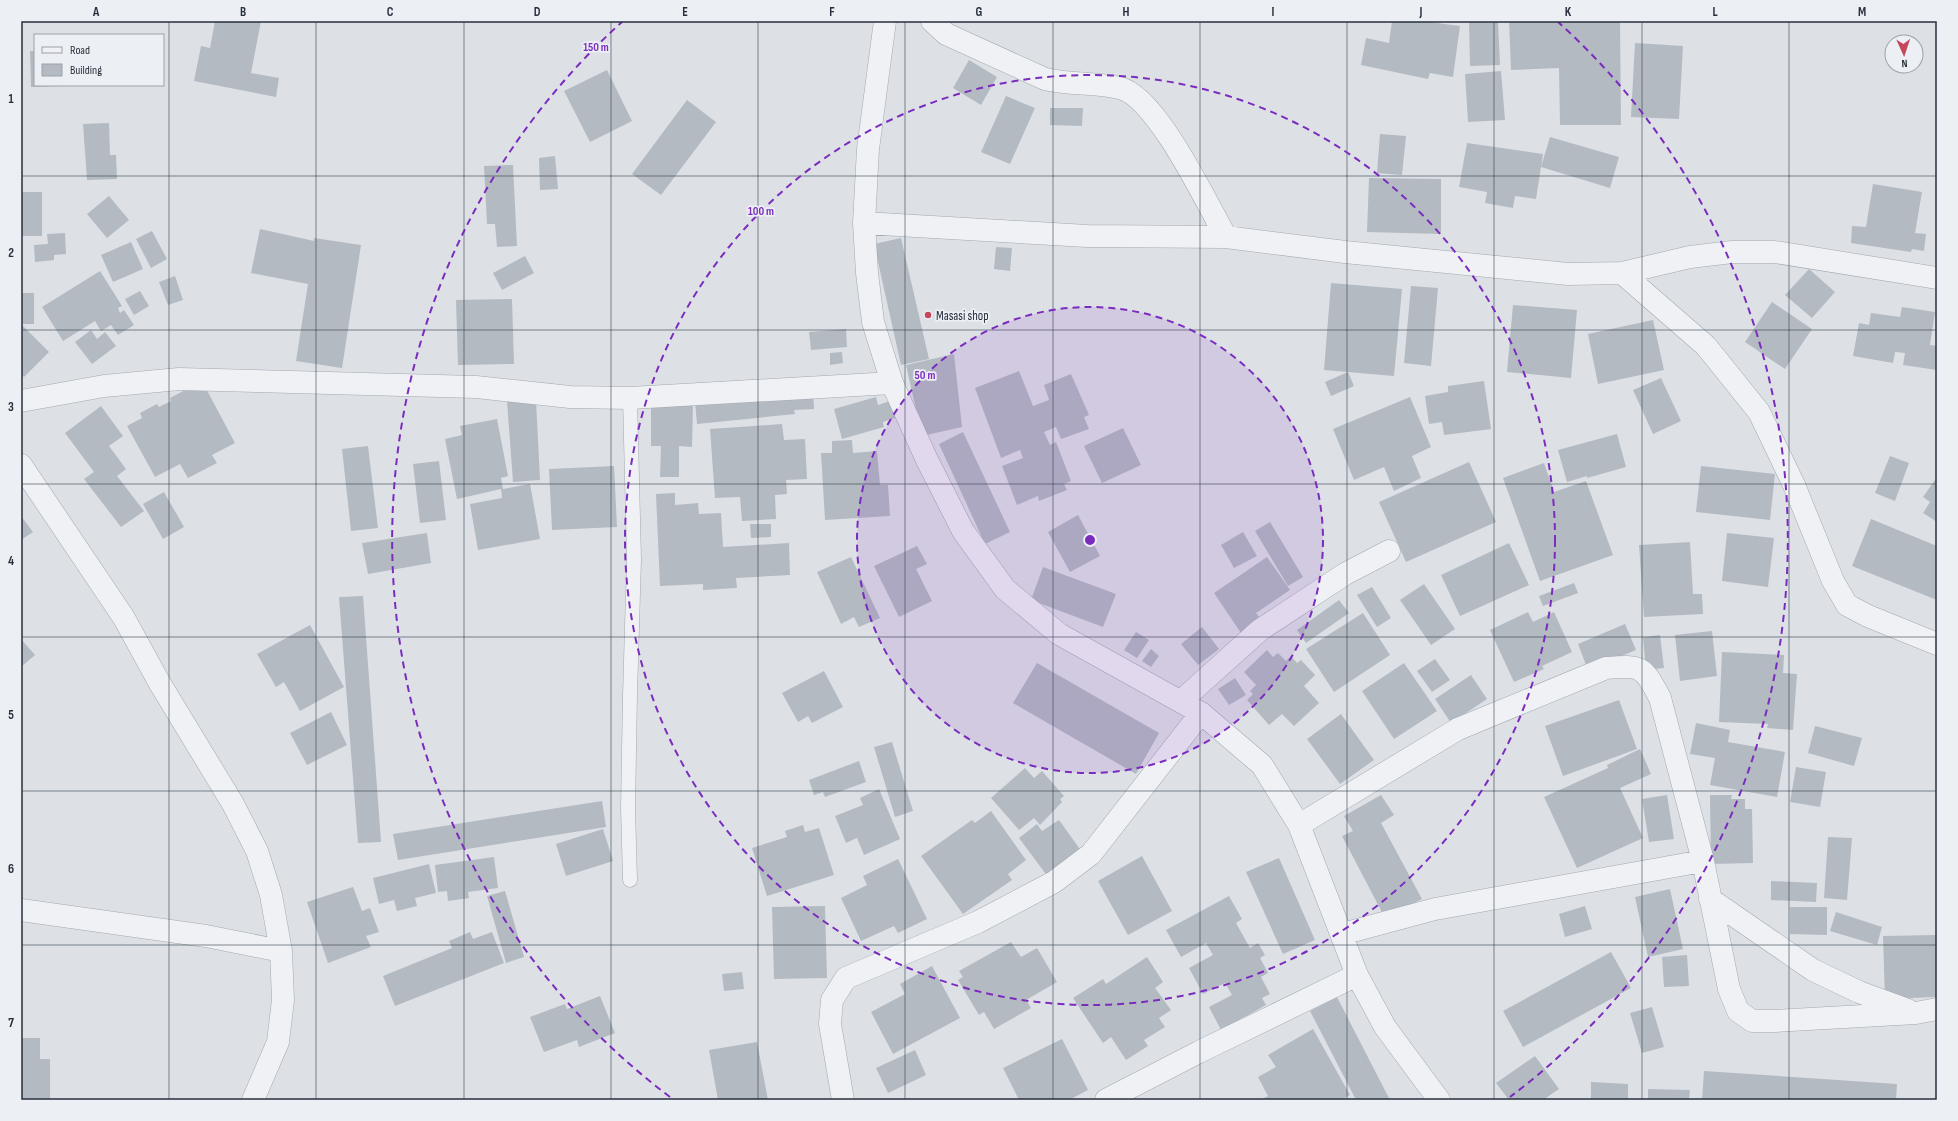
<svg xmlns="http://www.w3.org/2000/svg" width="1958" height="1121" viewBox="0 0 1958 1121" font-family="'Sofia Sans Condensed',sans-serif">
  <rect width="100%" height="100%" fill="#dde1e6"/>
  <path fill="#b4bac2" d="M215 21H261L251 73 279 78 276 97 194 81 201 46 210 48Z
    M1392 21H1421L1460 26 1453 77 1430 73 1428 79 1361 65 1366 38 1389 43Z
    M1469 21H1498L1500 65 1470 66Z
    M1509 21H1620L1621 125H1560L1559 68 1511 70Z
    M1635 43 1683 46 1679 119 1631 117Z
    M30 51H35V85L57 86 31 87Z
    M969 60 997 77 981 105 953 88Z
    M607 70 632 121 590 142 564 91Z
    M1501 71 1505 120 1468 122 1465 74Z
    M1006 96 1035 108 1010 164 981 152Z
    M687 100 716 122 661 195 632 174Z
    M1050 108H1083L1082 126 1050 125Z
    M109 123 110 155H116L117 179 87 180 83 124Z
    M1380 134 1406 136 1402 175 1377 173Z
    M1550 137 1619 157 1610 188 1541 167Z
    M1467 143 1543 154 1536 199 1515 196 1513 208 1485 203 1487 192 1459 187Z
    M555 156 558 189 540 190 539 158Z
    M513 165 517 246 497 247 495 224H487L484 166Z
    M1369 178 1441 179V234L1367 232Z
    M1873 184 1922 192 1915 233 1926 234 1924 251 1912 249 1911 252 1851 243 1852 226 1866 227Z
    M21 192H42V236H21Z
    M109 196 129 220 107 238 87 214Z
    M260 229 314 241V238L361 245 342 368 296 361 308 284 251 273Z
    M152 231 167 259 151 268 136 239Z
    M65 233 66 254 54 255V260L35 262 34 245 48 244 47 234Z
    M901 238 929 359 901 365 874 244Z
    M131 242 143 269 113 282 101 255Z
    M996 247 1012 248 1010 271 994 269Z
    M525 256 534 273 502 290 493 273Z
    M1809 269 1835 292 1812 318 1785 295Z
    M100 271 122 306 118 308 120 313 124 310 134 325 118 335 111 325 101 331 95 321 63 341 42 307Z
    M175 276 183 300 168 305 159 282Z
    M1331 283 1402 289 1394 376 1324 370Z
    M1411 286 1438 288 1431 366 1404 363Z
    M140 291 149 306 134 315 125 299Z
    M21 293H34V324H21L49 352 24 377 21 374Z
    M512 299 514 364 458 365 456 300Z
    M1772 302 1812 329 1785 369 1745 342Z
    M1513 305 1577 310 1571 378 1507 372Z
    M1902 307 1935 312 1930 345 1937 346V370L1903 365 1905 353 1895 352 1893 363 1853 356 1859 323 1869 325 1871 313 1900 317Z
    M1653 320 1664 370 1598 384 1588 334Z
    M846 329 847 347 811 350 809 332Z
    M91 330 97 339 105 332 116 346 92 364 75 342Z
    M842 352 843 363 830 365V353Z
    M954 354 962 427 922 436 906 365Z
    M1019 371 1033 406 1049 400 1044 385 1071 374 1089 415 1084 417 1089 429 1061 439 1056 427 1044 432 1050 445 1056 442 1071 481 1064 484 1067 490 1039 501 1038 496 1017 505 1002 466 1023 458 1020 450 1001 458 975 388Z
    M1348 372 1354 386 1331 396 1325 382Z
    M1661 378 1681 421 1653 434 1633 390Z
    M202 381 235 443 212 455 217 463 188 478 180 464 155 477 127 426 142 418 140 413 157 404 159 407 171 401 170 398Z
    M1484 381 1491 429 1444 435 1442 422 1429 424 1425 396 1448 392V386Z
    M813 391 814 409 794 410 795 414 697 424 695 402Z
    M876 397 878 405 890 401 895 418 883 422 884 427 842 439 834 409Z
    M1410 397 1431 447 1412 456 1421 478 1394 491 1384 467 1354 480 1333 429Z
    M536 400 540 480 513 482 507 401Z
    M651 405H693L692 447 679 446V477H660L661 446H651Z
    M101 406 123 436 109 446 126 469 117 476 144 511 121 527 84 479 94 472 65 433Z
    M497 419 508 476 501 478 503 489 530 484 540 539 478 550 470 504 502 498 501 489 457 499 445 439 462 435 460 426Z
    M782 424 784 440 805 439 807 479 786 480 787 494 775 495 776 519 742 521 740 497 715 498 710 429Z
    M1123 428 1141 465 1102 483 1084 446Z
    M963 432 1010 532 985 544 939 444Z
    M1617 434 1626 467 1587 478V476L1567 482 1558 450Z
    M852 440 853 453 877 451 880 485H888L890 516 825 520 821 453H832V441Z
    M368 446 378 528 351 531 342 449Z
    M1890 456 1909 463 1895 501 1875 493Z
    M439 461 446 520 420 523 413 464Z
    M1469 462 1496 522 1406 562 1379 502Z
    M1544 463 1554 492 1586 481 1613 555 1540 581 1503 478Z
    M614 466 617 527 552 530 549 469Z
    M1701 466 1775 474 1770 520 1696 512Z
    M1937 477V522L1923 513 1930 502 1923 497Z
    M164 492 184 527 163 539 143 504Z
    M675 493V505L698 503 699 514 721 513 723 547 789 543 790 575 736 578 737 588 703 590V584L660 586 656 494Z
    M1078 515 1100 556 1070 572 1048 532Z
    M21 516 33 532 21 540Z
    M1871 519 1937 546V600L1852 566Z
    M1270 522 1303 577 1288 586 1255 531Z
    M750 524H771V537L751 538Z
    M1243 532 1257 556 1234 568 1221 545Z
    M427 533 431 563 368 574 362 543Z
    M1727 533 1774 538 1768 587 1722 581Z
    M1690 542 1693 594H1702L1703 614 1644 617 1639 545Z
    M1509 543 1529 585 1460 616 1441 575Z
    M917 546 927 564 916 569 932 601 899 617 874 566Z
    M851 557 880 618 859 627 854 617 841 624 817 572Z
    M1267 557 1290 590 1256 613 1263 622 1243 636 1214 593Z
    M1043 567 1116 594 1103 627 1031 600Z
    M1574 583 1578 593 1543 606 1539 596Z
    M1424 584 1455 629 1431 645 1400 600Z
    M1372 587 1391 618 1377 627 1357 595Z
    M363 596 381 842 358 843 339 597Z
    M1339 600 1349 613 1306 643 1297 630Z
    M1528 612 1533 622 1554 612 1572 652 1542 666 1544 669 1514 682 1490 630Z
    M1363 613 1390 655 1334 692 1306 649Z
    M1625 624 1636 650 1588 670 1578 644Z
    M310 625 344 687 300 711 284 682 276 687 257 654Z
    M1202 627 1219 649 1198 665 1181 644Z
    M1712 631 1717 676 1680 681 1675 635Z
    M1136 632 1149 640 1137 658 1124 650Z
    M1660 635 1664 668 1646 670 1643 637Z
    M21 639 35 655 21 667Z
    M1151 649 1159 656 1151 667 1142 661Z
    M1267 650 1273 657 1278 653 1286 661 1291 656 1297 663 1301 660 1315 675 1304 686 1319 703 1294 726 1282 714 1269 725 1247 700 1253 694 1250 691 1256 685 1244 672Z
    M1722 652 1784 655 1783 673 1797 674 1793 730 1767 728 1768 724 1719 722Z
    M1435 659 1450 680 1432 692 1417 671Z
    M1037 663 1159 733 1136 774 1013 703Z
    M1404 663 1437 711 1394 739 1362 691Z
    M824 671 843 707 812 723 808 716 798 722 782 693Z
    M1471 675 1487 699 1451 723 1435 699Z
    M1235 678 1246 695 1229 705 1218 689Z
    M1619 700 1637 749 1563 776 1545 726Z
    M331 712 347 745 307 765 290 733Z
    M1341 714 1374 760 1340 784 1307 739Z
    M1696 723 1730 730 1728 742 1785 752 1777 797 1710 785 1715 758 1690 754Z
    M1815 726 1862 738 1854 766 1808 753Z
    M892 742 913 811 895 817 874 747Z
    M1640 749 1651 774 1620 788 1643 838 1577 868 1544 797 1608 768 1607 765Z
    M859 761 866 782 825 797 823 792 814 795 809 780Z
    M1796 767 1826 772 1820 807 1790 802Z
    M1025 768 1034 778 1042 771 1064 796 1060 799 1062 802 1040 825 1034 818 1019 830 991 798Z
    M879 789 900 839 864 855 857 838 846 843 835 816 863 805 860 798Z
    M1381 795 1394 815 1381 823 1422 899 1385 918 1342 836 1353 831 1344 816Z
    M1667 795 1674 839 1649 842 1642 799Z
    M1710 795H1732L1731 799H1745V809H1752L1753 863 1711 864Z
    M602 801 606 827 398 860 393 834Z
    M991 811 1026 860 1008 874 1012 880 963 914 921 856 972 820 975 823Z
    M1059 820 1082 852 1048 877 1019 838 1037 824 1042 831Z
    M803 825 805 832 819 828 834 875 767 896 752 848 787 837 785 831Z
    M603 829 613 861 566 876 556 844Z
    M1828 837 1852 838 1847 900 1824 898Z
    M1142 856 1172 911 1128 935 1098 881Z
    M494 857 498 888 468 892 469 898 448 901 447 891 438 892 435 865Z
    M1279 858 1315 940 1283 954 1246 872Z
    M898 859 927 919 898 933 894 926 861 941 841 898 867 885 863 876Z
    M429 864 436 893 415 898 417 906 397 911 394 900 379 904 373 878Z
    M1771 881 1817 883 1816 902 1771 900Z
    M353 887 362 911 370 908 379 932 366 936 371 947 328 963 307 902Z
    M1670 889 1683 949 1648 957 1635 897Z
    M505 891 524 957 506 963 487 896Z
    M1229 896 1242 919 1236 923 1250 948 1258 943 1265 955 1260 958 1268 973 1261 977 1270 994 1262 998 1266 1005 1221 1030 1209 1007 1232 995 1225 983 1203 994 1189 968 1213 955 1206 943 1181 957 1166 930Z
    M825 906 827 978 774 979 772 907Z
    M1585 906 1592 929 1565 937 1559 914Z
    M1790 907H1827V935L1790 934Z
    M1836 912 1882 927 1877 945 1830 931Z
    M470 932 473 939 492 932 504 963 395 1006 383 976 452 948 449 941Z
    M1936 935 1937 997 1885 999 1883 936Z
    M1011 942 1021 957 1037 948 1057 982 1026 1000 1031 1008 994 1029 984 1012 979 1015 958 980 963 977 959 971Z
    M1611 952 1631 988 1523 1047 1503 1011Z
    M1687 955 1689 986 1664 987 1662 957Z
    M1147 957 1163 982 1155 988 1171 1010 1159 1018 1165 1027 1144 1040 1148 1046 1126 1060 1111 1037 1103 1043 1073 998 1103 979 1106 984Z
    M932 966 960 1018 893 1054 871 1012 905 994 900 984Z
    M742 972 744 989 724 991 722 974Z
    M600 996 615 1033 579 1047 577 1040 544 1052 530 1017 565 1004 567 1009Z
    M1337 997 1390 1100H1356L1310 1011Z
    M1652 1007 1664 1047 1642 1053 1630 1013Z
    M1313 1029 1350 1095 1341 1100H1260L1268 1096 1258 1077 1276 1067 1268 1055Z
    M21 1038H40V1059H50V1100H21Z
    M1062 1039 1088 1090 1069 1100H1019L1003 1068Z
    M757 1042 768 1100H718L709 1050Z
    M915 1050 926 1075 888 1093 876 1068Z
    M1535 1056 1559 1089 1543 1100H1509L1496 1083Z
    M1704 1071 1897 1084 1896 1100H1702Z
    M1591 1082 1628 1084V1100H1591Z
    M1648 1089 1690 1090 1689 1100H1648Z"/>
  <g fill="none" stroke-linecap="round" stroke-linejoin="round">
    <defs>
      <path id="service" d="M630 398 634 559 630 695 628 808 630 880"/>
      <path id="minor" d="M885 21 868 149 864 223 867 273 873 322 892 383 927 460 963 531 1005 589 1059 634 1201 713 1262 765 1299 825 1357 975 1385 1027 1439 1100
        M932 21 946 34 1045 79C1069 85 1095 82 1120 88 1157 97 1207 204 1226 237
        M864 223 1087 236 1226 237 1345 252 1568 274 1622 273 1690 257 1732 252H1775L1937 278
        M1622 273 1706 346 1759 412 1794 485 1833 581 1847 605 1868 616 1937 644
        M21 401 104 386 179 379 476 387 570 397 630 398 892 383
        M21 465 124 618 159 682 233 804 257 851 271 895 281 951 283 1000 278 1042 253 1100
        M1181 701 1260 630 1345 574 1389 551
        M1299 825 1458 729 1606 668C1642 665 1643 666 1660 698L1703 861 1729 989 1738 1011 1752 1021H1775L1916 1013 1937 1009
        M1710 899 1813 970 1859 992 1908 1010
        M21 910 206 936 281 951
        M1342 934 1435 909 1703 861
        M843 1100 830 1024 832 1000 846 978 978 922 1054 882 1091 854 1201 713
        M1106 1100 1199 1052 1357 975"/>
    </defs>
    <use href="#service" stroke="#a3a8b0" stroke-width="15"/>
    <use href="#minor" stroke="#a3a8b0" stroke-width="23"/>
    <use href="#service" stroke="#eff1f5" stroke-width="14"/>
    <use href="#minor" stroke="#eff1f5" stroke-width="22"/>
  </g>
  <path fill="none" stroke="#272f3c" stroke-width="1" stroke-opacity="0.55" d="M169 21V1100M316 21V1100M464 21V1100M611 21V1100M758 21V1100M905 21V1100M1053 21V1100M1200 21V1100M1347 21V1100M1494 21V1100M1642 21V1100M1789 21V1100M21 176H1937M21 330H1937M21 484H1937M21 637H1937M21 791H1937M21 945H1937"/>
  <circle cx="1090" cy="540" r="233" fill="#7b2cbf" fill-opacity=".12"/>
  <g fill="none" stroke="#7b2cbf" stroke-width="2" stroke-dasharray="7 5">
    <circle cx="1090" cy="540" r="233"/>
    <circle cx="1090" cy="540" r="465"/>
    <path d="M670 1097A698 698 0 0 1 623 21M1557 21A698 698 0 0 1 1510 1097"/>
  </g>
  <circle fill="#c6475c" stroke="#eceff4" stroke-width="1.5" cx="928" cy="315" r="4"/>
  <g text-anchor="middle" stroke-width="3.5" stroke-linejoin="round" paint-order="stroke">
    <g font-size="13" fill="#272f3c" stroke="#eceff4" text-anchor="start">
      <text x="936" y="320">Masasi shop</text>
    </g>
  </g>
  <circle cx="1090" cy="540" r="6" fill="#7b2cbf" stroke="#eceff4" stroke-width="2"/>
  <g font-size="12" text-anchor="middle" font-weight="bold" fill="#7b2cbf" stroke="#eceff4" stroke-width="3.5" stroke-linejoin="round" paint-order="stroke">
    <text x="596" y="51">150 m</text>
    <text x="761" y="215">100 m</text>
    <text x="925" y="379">50 m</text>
  </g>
  <rect width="1958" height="1121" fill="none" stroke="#eceff4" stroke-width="44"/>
  <rect x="34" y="34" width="130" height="52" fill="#eceff4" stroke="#9da2aa"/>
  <rect x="42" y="47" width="20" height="6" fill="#eff1f5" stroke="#9da2aa"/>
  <text x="70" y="54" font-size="12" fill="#272f3c">Road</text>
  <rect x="42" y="64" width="20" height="12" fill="#b4bac2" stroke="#9da2aa"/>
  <text x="70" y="74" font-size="12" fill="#272f3c">Building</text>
  <g transform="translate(1904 54) rotate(177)"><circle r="19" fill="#eceff4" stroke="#9da2aa"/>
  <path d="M0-3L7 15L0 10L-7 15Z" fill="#c6475c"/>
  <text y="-6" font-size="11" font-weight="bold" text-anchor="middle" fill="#272f3c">N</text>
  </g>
  <rect x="22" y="22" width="1914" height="1077" fill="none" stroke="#272f3c" stroke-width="1.5"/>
  <g font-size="13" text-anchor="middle" font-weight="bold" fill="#272f3c">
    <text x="96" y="16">A</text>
    <text x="243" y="16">B</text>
    <text x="390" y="16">C</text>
    <text x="537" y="16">D</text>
    <text x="685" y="16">E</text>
    <text x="832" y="16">F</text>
    <text x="979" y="16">G</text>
    <text x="1126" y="16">H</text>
    <text x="1273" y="16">I</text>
    <text x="1421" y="16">J</text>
    <text x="1568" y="16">K</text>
    <text x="1715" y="16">L</text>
    <text x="1862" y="16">M</text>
    <text x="11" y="103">1</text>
    <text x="11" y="257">2</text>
    <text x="11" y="411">3</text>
    <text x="11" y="565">4</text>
    <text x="11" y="719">5</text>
    <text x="11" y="873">6</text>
    <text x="11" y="1027">7</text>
  </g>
</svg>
